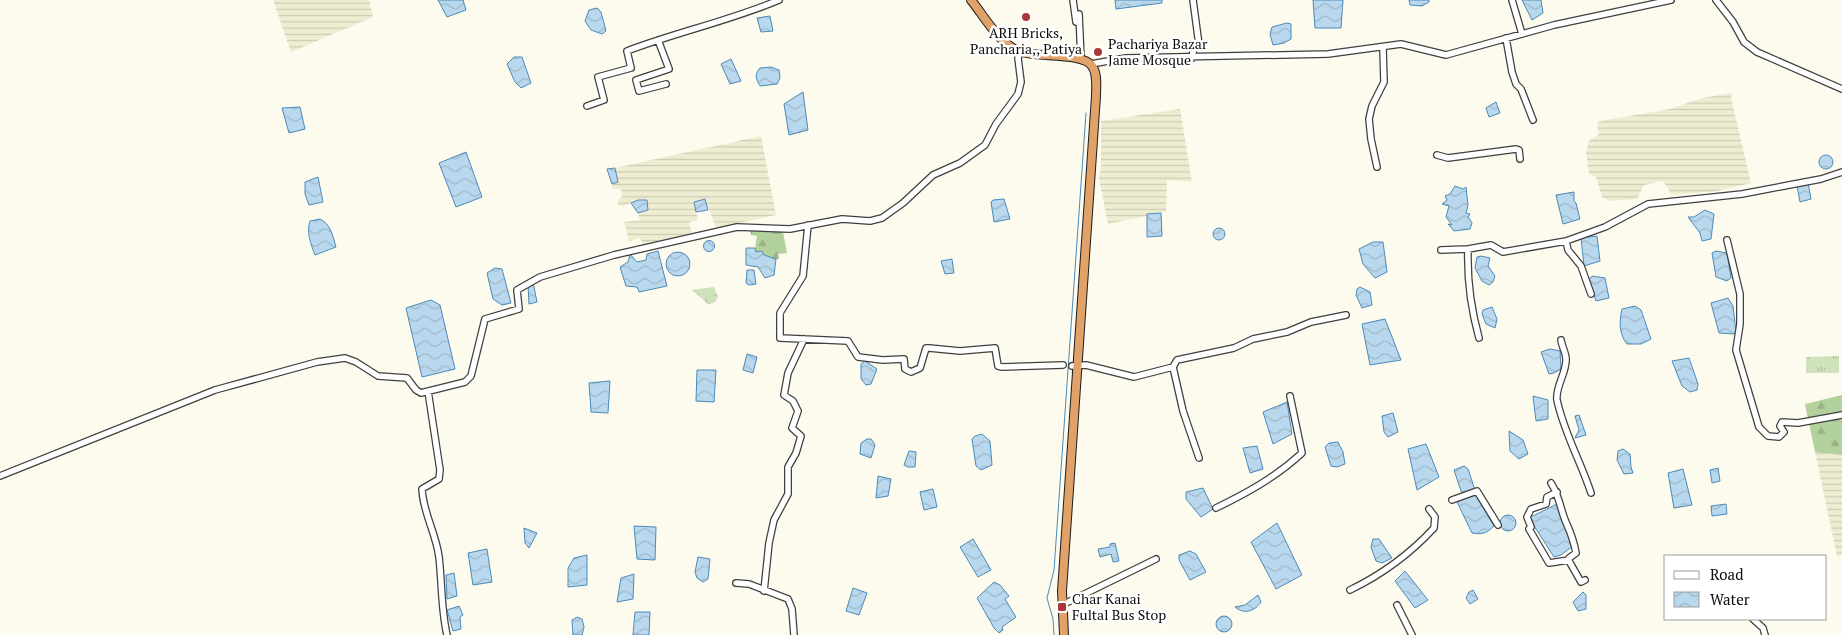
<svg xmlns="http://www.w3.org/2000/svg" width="1842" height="635" viewBox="0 0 1842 635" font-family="'PT Serif',serif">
  <defs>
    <pattern id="farmland-rules" width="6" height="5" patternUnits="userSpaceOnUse" patternTransform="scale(1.25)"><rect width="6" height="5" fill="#efedd1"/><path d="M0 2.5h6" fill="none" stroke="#cccab2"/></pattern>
    <pattern id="forest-firs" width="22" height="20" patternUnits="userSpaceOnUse" patternTransform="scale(1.25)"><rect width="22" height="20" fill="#b3d19d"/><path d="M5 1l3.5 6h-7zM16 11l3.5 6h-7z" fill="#99b286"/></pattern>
    <pattern id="wetland-marsh" width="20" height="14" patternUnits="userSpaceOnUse" patternTransform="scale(1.25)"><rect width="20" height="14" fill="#cfe2bc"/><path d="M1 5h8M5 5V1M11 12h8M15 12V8" fill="none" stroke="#b1c1a0"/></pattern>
    <pattern id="park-tufts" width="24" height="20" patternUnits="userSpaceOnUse" patternTransform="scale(1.25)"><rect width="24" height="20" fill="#cfe2bc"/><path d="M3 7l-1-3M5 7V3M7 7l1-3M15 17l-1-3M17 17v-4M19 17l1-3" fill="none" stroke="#b1c1a0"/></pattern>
    <pattern id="water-waves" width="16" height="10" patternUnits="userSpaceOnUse" patternTransform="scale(1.25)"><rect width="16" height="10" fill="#b9d8ed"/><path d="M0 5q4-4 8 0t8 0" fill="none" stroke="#9eb8ca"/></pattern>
  </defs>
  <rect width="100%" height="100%" fill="#fdfaee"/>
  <path fill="url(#farmland-rules)" d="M273 0H369L373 17 291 52Z
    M1732 93 1731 98 1751 183 1717 191 1672 195 1663 181 1644 185 1637 199 1610 201 1602 197 1596 177 1589 174 1586 152 1589 141 1599 134 1597 124 1600 121 1670 109 1702 98Z
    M1180 109 1192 182 1167 180 1166 212 1108 224 1099 178 1101 167V121Z
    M761 136 776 215 716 228 705 199 694 202 698 220 689 222 692 233 643 244 640 238 629 241 624 222 640 220 638 213 648 210 638 200 624 206 618 205V200L622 197 621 189H612V184L618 182 615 168Z
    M1815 452 1842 455V555L1837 556Z"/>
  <path fill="url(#forest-firs)" d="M750 228 783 232 787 253 778 254 779 259H776L756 252 755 248 757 236 751 235Z
    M1842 395V455L1815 452 1805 404Z"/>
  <path fill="url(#wetland-marsh)" d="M714 287 718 297 714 303 708 304 692 290Z"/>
  <path fill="url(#park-tufts)" d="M1839 356V373H1806V357Z"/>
  <path fill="url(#water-waves)" stroke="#4a8bba" d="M438 0H463L466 10 447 17Z
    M1115 0H1162V3L1116 9Z
    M1313 0H1343L1341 28H1315Z
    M1409 0H1429V2L1422 6 1410 5Z
    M1522 0H1541L1543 13 1532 20Z
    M597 8 601 12 606 31 602 34 591 30 585 21 589 10Z
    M770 16 773 31 761 32 757 18Z
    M1287 23 1291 24V39L1284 43 1273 45 1270 34 1272 27Z
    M514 57H522L531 83 521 88 515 82 507 64Z
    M731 59 741 81 730 84 721 64Z
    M771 67 779 70 780 78 777 84 760 86C756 79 754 75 760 68Z
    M803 92 808 130 789 135 784 104Z
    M1496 102 1500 113 1489 117 1486 108Z
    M300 107 305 129 289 133 282 108Z
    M466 152 482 197 456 207 439 163Z
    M1819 162a7 7 0 1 1 14 0a7 7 0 1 1-14 0Z
    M615 168 618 182 612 184 607 169Z
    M318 177 323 202 309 205 305 194V182Z
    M1808 183 1811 199 1800 202 1797 186Z
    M1455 186 1463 189 1466 187 1468 205 1466 213 1470 214 1468 217 1472 223 1470 229 1454 231 1448 224 1452 225 1446 217 1449 206 1442 204 1447 200 1445 196 1450 194Z
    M1574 192V201L1576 203 1580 219 1563 224 1556 195Z
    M705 199 708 210 696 212 694 202Z
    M1004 199 1010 219 994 222 991 202 993 200Z
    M638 200H647L648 210 638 213 631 203Z
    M1705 210 1714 214 1711 239 1702 241 1700 233 1688 217H1694Z
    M1161 213 1162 236 1147 237V214Z
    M320 219C331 224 333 237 336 247L315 255C311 244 306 233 310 221Z
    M1213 234a6 6 0 1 1 12 0a6 6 0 1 1-12 0Z
    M1597 236 1600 261 1584 266 1581 238Z
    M703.5 246a5.5 5.5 0 1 1 11 0a5.5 5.5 0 1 1-11 0Z
    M1373 242H1383L1387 272 1375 278 1363 264 1359 249Z
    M746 248H755L756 252 762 251 764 255 776 259 774 275 765 278 758 267 746 265Z
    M658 251 667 286 639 292 637 287 626 286 620 267 628 262 630 254 637 262 646 260 647 254Z
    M1716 251 1727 253 1731 278 1727 281 1716 277 1712 253Z
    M666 264a12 12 0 1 1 24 0a12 12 0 1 1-24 0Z
    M1481 256 1490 258 1488 266 1495 276 1493 282 1489 285 1482 281 1475 268 1477 257Z
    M952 259 954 273 945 274 941 261Z
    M495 268 502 269 511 303 502 305 493 299 487 273Z
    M747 270H754L756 284 749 285 746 283Z
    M1592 276 1605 278 1609 298 1596 301 1589 280Z
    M533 282 537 302 529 304 528 285Z
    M1360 287 1370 292 1372 305 1362 308 1356 295 1357 289Z
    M1728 298 1733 306 1736 332 1734 334 1719 333 1711 303Z
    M431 300 440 305 455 369 422 377 406 308Z
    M1635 306 1641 310 1651 339 1641 344H1627C1619 334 1619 322 1622 309Z
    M1492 307 1497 319 1495 328 1486 324 1482 314 1483 310Z
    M1385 319 1401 360 1370 365 1362 324Z
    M1550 349 1560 351 1561 369 1554 373 1549 374 1541 352Z
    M747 354 757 357 753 373 743 370Z
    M1689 358 1698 384 1697 390 1690 392 1682 386 1672 361Z
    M865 361 877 369 871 384 866 385 861 379V364Z
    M697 370H716L714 402 696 401Z
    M610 381 608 413 591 412 589 383Z
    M1533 396 1548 400V419L1536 421Z
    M1287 402 1292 434 1273 444 1263 412Z
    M1393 413 1398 432 1388 437 1384 432 1382 416Z
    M1579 415 1586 435 1575 438 1579 430 1575 416Z
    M1509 431 1523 440 1528 454 1519 459 1510 451Z
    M982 434 990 441 992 465 981 470 976 466 972 439 975 436Z
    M867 439H871L875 445 871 458 860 454 861 443Z
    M1338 442 1343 452 1345 464 1337 467 1331 466 1325 447 1329 443Z
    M1426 444 1439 477 1417 490 1408 449Z
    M1257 446 1263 469 1250 473 1243 448Z
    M1623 449 1630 454 1631 467 1633 473 1624 474 1617 460 1618 451Z
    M909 451 916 452 915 467H908L904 465Z
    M1464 466 1468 469 1475 490 1462 494 1454 470Z
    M1718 468 1720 481 1712 483 1710 470Z
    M1683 469 1692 505 1674 508 1668 473Z
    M878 476 891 479 888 496 876 498Z
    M1203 488 1213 509 1201 517 1186 499V492Z
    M933 489 937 507 924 510 920 492Z
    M1475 494 1494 526C1487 533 1482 535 1472 533L1457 502Z
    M1557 504 1573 546 1561 555 1554 557 1529 518Z
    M1726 504 1727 514 1712 516 1711 506Z
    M1500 523a8 8 0 1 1 16 0a8 8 0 1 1-16 0Z
    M1277 523 1302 575 1276 589 1251 542Z
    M634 526 656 527 655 560 637 559Z
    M524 528 537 533 529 548 525 543Z
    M973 539 991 570 978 577 960 547Z
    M1373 539H1379L1392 558 1382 563 1376 561 1371 547Z
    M1115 543 1119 561 1113 562 1111 554 1100 557 1098 549 1110 547V544Z
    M487 549 492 582 473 585 468 553Z
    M1190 551 1196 554 1206 572 1190 580 1179 560V555Z
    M587 555V585L568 587V568L574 558Z
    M698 557 710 559 708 579 703 582 697 578 695 572Z
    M1405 571 1428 600 1415 608 1395 581Z
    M454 573 457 596 447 599 446 575Z
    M634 574 633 599 617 602 621 578Z
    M994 582 1000 585 1009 596 1005 599 1016 617 1002 627 1003 630 999 633 994 628 977 598Z
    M853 588 867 593 859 615 846 611Z
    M1473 590 1478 599 1470 604 1466 598 1469 592Z
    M1583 592 1586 595V609L1578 611 1573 602Z
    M1258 595 1261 602C1255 611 1244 615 1235 607L1245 605Z
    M459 606 463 615 460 617 461 629 453 631 447 610Z
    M635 612H650L649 635H633Z
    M1216 624a8 8 0 1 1 16 0a8 8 0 1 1-16 0Z
    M577 617 582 619 584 627 582 635H573L572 620Z"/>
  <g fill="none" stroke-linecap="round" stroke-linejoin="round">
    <path stroke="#4a8bba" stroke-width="1" d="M1054 635 1053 619 1047 598 1054 570 1086 113"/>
    <defs>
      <path id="minor" d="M1073 0 1076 22
        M1512 0 1522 34
        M1716 0 1733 22 1744 42 1757 52 1842 89
        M1079 14 1081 59
        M1506 38 1512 72 1516 84 1521 89 1533 120
        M658 40 669 69 636 80 639 91 666 84
        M1192 58 1194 47 1199 45 1193 0
        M1091 64 1126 58 1328 54 1401 44 1446 55 1554 25 1671 0
        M587 106 604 100 598 77 631 68 627 51C677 32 729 21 779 0
        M1437 155 1448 158 1516 149 1519 150 1520 159
        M1377 167 1371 139 1369 119 1372 106 1384 82 1383 48
        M808 225 803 276 780 313V338L848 341 858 357 883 360 904 359 905 369 911 372 920 368 926 348H929L960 351 995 348 998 366 1002 367 1063 365
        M1727 240 1740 294V324L1736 350 1759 427 1768 436 1779 437 1784 432 1780 426 1782 422 1798 423 1842 415
        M1566 241 1568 250 1581 266 1591 294
        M1468 249C1467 279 1471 309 1479 338
        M1441 250 1468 249 1491 245 1503 252 1566 241 1605 227 1648 204 1742 194 1821 179 1842 172
        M1561 340C1562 347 1566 353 1566 359 1567 372 1555 387 1557 400 1564 433 1581 462 1591 493
        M1072 366 1086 365 1134 377 1173 367 1183 411 1199 458
        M1173 367 1177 360 1234 348 1253 339 1287 332 1311 322 1346 315
        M428 391 440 470 439 479 422 489C423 513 436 533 439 557 442 583 441 609 447 635
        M0 476 215 390 317 362 345 358 356 362 378 376 407 378 416 390 421 393 465 382 471 376 485 319 519 309 517 290 540 277 614 255 737 227 790 229 842 219 870 221 882 218 903 203 933 175 960 163 985 145 996 124 1018 94 1021 82 1018 58 1020 52
        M1551 483C1559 495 1560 507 1565 520 1570 531 1574 540 1576 553L1569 558V561L1581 582 1585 580
        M1557 492 1547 497 1546 504 1531 509 1527 517 1531 527 1529 529 1549 563 1569 560
        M1452 500 1477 491 1498 525
        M1216 508C1247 493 1276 477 1302 453L1290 396
        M736 583 749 584 788 599 792 609 794 635
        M1350 590C1383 574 1409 555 1434 528L1435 517 1429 509
        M764 591 769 543 774 520 788 494V467L796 453 801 436 792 428 798 411 793 401 784 395 788 373 804 339
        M1062 605 1156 559
        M1397 605 1412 635
        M1753 619 1763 628 1765 635"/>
      <path id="highway" d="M971 0C984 16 998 42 1018 51 1035 58 1083 52 1092 66 1098 74 1096 87 1096 96L1062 591 1064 635"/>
    </defs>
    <use href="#minor" stroke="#3f3f3f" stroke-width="8"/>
    <use href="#highway" stroke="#1d1d1d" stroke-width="10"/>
    <use href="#minor" stroke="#fff" stroke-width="5.5"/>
    <use href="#highway" stroke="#e0a268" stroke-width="8"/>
  </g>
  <g fill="#a9373a" stroke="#fff" stroke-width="2">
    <circle cx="1026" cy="17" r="5"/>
    <circle cx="1098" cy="52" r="5"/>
    <rect x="1057" y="602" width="10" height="10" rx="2.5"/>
  </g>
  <g text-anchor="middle" stroke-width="5" stroke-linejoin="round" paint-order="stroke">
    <g font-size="14" fill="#0c0c0c" stroke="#fff" text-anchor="start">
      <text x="1026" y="38" text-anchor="middle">ARH Bricks,<tspan x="1026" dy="16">Pancharia,, Patiya</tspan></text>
      <text x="1108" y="49">Pachariya Bazar<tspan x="1108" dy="16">Jame Mosque</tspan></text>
      <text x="1072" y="604">Char Kanai<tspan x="1072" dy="16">Fultal Bus Stop</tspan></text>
    </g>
  </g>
  <rect x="1664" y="555" width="162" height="65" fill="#ffffff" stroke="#9e9e9e"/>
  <rect x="1674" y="571" width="25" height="8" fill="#ffffff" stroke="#9e9e9e"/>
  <text x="1710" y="580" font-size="15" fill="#0c0c0c">Road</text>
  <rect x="1674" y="592" width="25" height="15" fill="url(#water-waves)" stroke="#9e9e9e"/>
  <text x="1710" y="605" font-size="15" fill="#0c0c0c">Water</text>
</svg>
